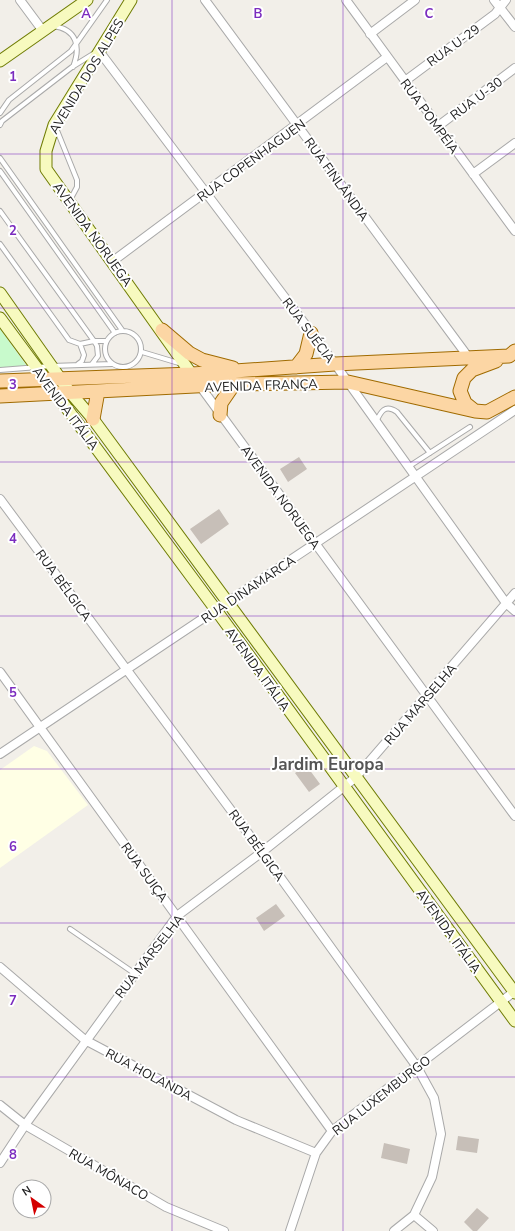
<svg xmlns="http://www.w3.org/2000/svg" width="515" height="1231" viewBox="0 0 515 1231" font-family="'Nunito Sans',sans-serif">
  <rect width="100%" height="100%" fill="#f2efe9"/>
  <path fill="#ffffe5" d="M34 746 47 751 88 805 0 868V770Z"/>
  <path fill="#c8facc" d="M0 329 26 365 25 367 0 368Z"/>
  <path fill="#c7bfb8" d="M299 457 307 469 288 482 280 469Z
    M219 509 229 524 201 544 190 529Z
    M306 765 320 784 309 792 295 773Z
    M276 904 285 916 264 931 256 918Z
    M458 1136 479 1139 477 1153 456 1150Z
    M384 1143 410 1149 407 1164 381 1158Z
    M477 1208 489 1218 477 1231H473L464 1222Z"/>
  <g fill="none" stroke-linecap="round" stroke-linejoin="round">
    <defs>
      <path id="lane" d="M53 26C77 29 81 47 73 67
        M0 113 9 100 71 51 107 0
        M0 125 2 121 72 67 93 54
        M56 128 77 180V187L70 200
        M0 158 122 330
        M0 171 115 333
        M0 211 94 341H106
        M0 244 69 340 80 344 94 341 97 346 98 356 92 364
        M105 349a18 18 0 1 1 36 0a18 18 0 1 1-36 0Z
        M142 352 182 364
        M78 364 82 361 84 355 80 344
        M0 370 51 366 112 364
        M376 422C381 411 385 404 397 412L430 453
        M408 467 470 427
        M70 929 134 973"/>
      <path id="street" d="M20 0 43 31
        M205 0 469 358
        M346 0 515 231
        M494 0 515 27
        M370 34 415 0
        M99 51 335 364 506 603 515 611
        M405 81 495 14 506 0
        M437 127 515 68
        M473 174 515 143
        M113 261 387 57
        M200 386 515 816
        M0 499 262 852 417 1067 434 1098 441 1134 432 1177 414 1215 394 1231
        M0 672 332 1131
        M0 754 515 410
        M0 967 85 1040 236 1120 316 1153
        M0 1105 25 1125 166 1207 224 1231
        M0 1163 25 1125 177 916 262 852 356 777 515 593
        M414 1215 433 1231
        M290 1231 316 1153 332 1131 515 991"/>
      <path id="secondary" d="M131 0 54 125 46 151V169L195 379
        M0 61 87 0
        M0 293 69 391 93 419 515 993
        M0 318 216 610 515 1021"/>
      <path id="primary" d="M162 330 189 353 202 360 233 368
        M296 367 306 354 311 333
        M0 381 192 374 335 364 509 356 515 351
        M0 396 234 384 348 382 475 411 487 412 515 397
        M475 411 465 403 460 391 464 378 472 370 496 361
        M220 415 221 403 234 384
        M93 419 98 391"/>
    </defs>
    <use href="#lane" stroke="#a9a9a9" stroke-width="6"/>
    <use href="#street" stroke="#a9a9a9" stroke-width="10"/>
    <use href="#secondary" stroke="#707d05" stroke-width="13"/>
    <use href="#primary" stroke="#a06b00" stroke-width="15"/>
    <use href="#lane" stroke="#fff" stroke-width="4"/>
    <use href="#street" stroke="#fff" stroke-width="8"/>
    <use href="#secondary" stroke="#f7fabf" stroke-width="11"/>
    <use href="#primary" stroke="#fcd6a4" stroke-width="13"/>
  </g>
  <path fill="none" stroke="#7b2cbf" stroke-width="1" stroke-opacity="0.55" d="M172 0V1231M343 0V1231M0 154H515M0 308H515M0 462H515M0 616H515M0 769H515M0 923H515M0 1077H515"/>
  <g text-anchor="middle" stroke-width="4" stroke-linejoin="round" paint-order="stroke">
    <g font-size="13" fill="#222" stroke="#fff">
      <text transform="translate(453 45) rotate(-36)" y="5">RUA U-29</text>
      <text transform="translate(86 76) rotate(-59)" y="5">AVENIDA DOS ALPES</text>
      <text transform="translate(476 98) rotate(-37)" y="5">RUA U-30</text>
      <text transform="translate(430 116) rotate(54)" y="5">RUA POMPÉIA</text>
      <text transform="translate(251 160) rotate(-36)" y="5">RUA COPENHAGUEN</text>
      <text transform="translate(337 179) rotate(54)" y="5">RUA FINLÂNDIA</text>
      <text transform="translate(93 234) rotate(54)" y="5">AVENIDA NORUEGA</text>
      <text transform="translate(309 330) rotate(53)" y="5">RUA SUÉCIA</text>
      <text transform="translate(261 385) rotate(-2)" y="5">AVENIDA FRANÇA</text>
      <text transform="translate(66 408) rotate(53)" y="5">AVENIDA ITÁLIA</text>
      <text transform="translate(281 497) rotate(54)" y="5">AVENIDA NORUEGA</text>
      <text transform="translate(64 585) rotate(54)" y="5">RUA BÉLGICA</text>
      <text transform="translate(248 589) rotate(-34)" y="5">RUA DINAMARCA</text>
      <text transform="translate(258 669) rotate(54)" y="5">AVENIDA ITÁLIA</text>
      <text transform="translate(420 704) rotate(-49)" y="5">RUA MARSELHA</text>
      <text transform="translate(257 845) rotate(54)" y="5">RUA BÉLGICA</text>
      <text transform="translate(145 872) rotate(54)" y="5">RUA SUIÇA</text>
      <text transform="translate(449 931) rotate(54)" y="5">AVENIDA ITÁLIA</text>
      <text transform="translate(149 956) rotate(-52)" y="5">RUA MARSELHA</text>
      <text transform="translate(149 1074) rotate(28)" y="5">RUA HOLANDA</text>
      <text transform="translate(381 1095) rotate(-38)" y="5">RUA LUXEMBURGO</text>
      <text transform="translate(109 1174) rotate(30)" y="5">RUA MÔNACO</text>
    </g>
    <g font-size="17" font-weight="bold" fill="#555" stroke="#fff">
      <text x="328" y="770">Jardim Europa</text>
    </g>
  </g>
  <g font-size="13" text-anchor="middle" font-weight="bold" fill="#7b2cbf" stroke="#fff" stroke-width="4" stroke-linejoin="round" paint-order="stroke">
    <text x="86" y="18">A</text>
    <text x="258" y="18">B</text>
    <text x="429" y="18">C</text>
    <text x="13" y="81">1</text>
    <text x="13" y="235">2</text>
    <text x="13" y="389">3</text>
    <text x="13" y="543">4</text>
    <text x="13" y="697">5</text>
    <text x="13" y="851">6</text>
    <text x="13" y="1005">7</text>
    <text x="13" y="1159">8</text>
  </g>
  <g transform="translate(32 1199) rotate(327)"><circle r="19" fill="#ffffff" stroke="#a7a7a7"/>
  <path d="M0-3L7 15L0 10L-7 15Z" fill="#d40000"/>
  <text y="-6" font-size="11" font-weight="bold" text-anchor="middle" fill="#222222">N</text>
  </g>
</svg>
